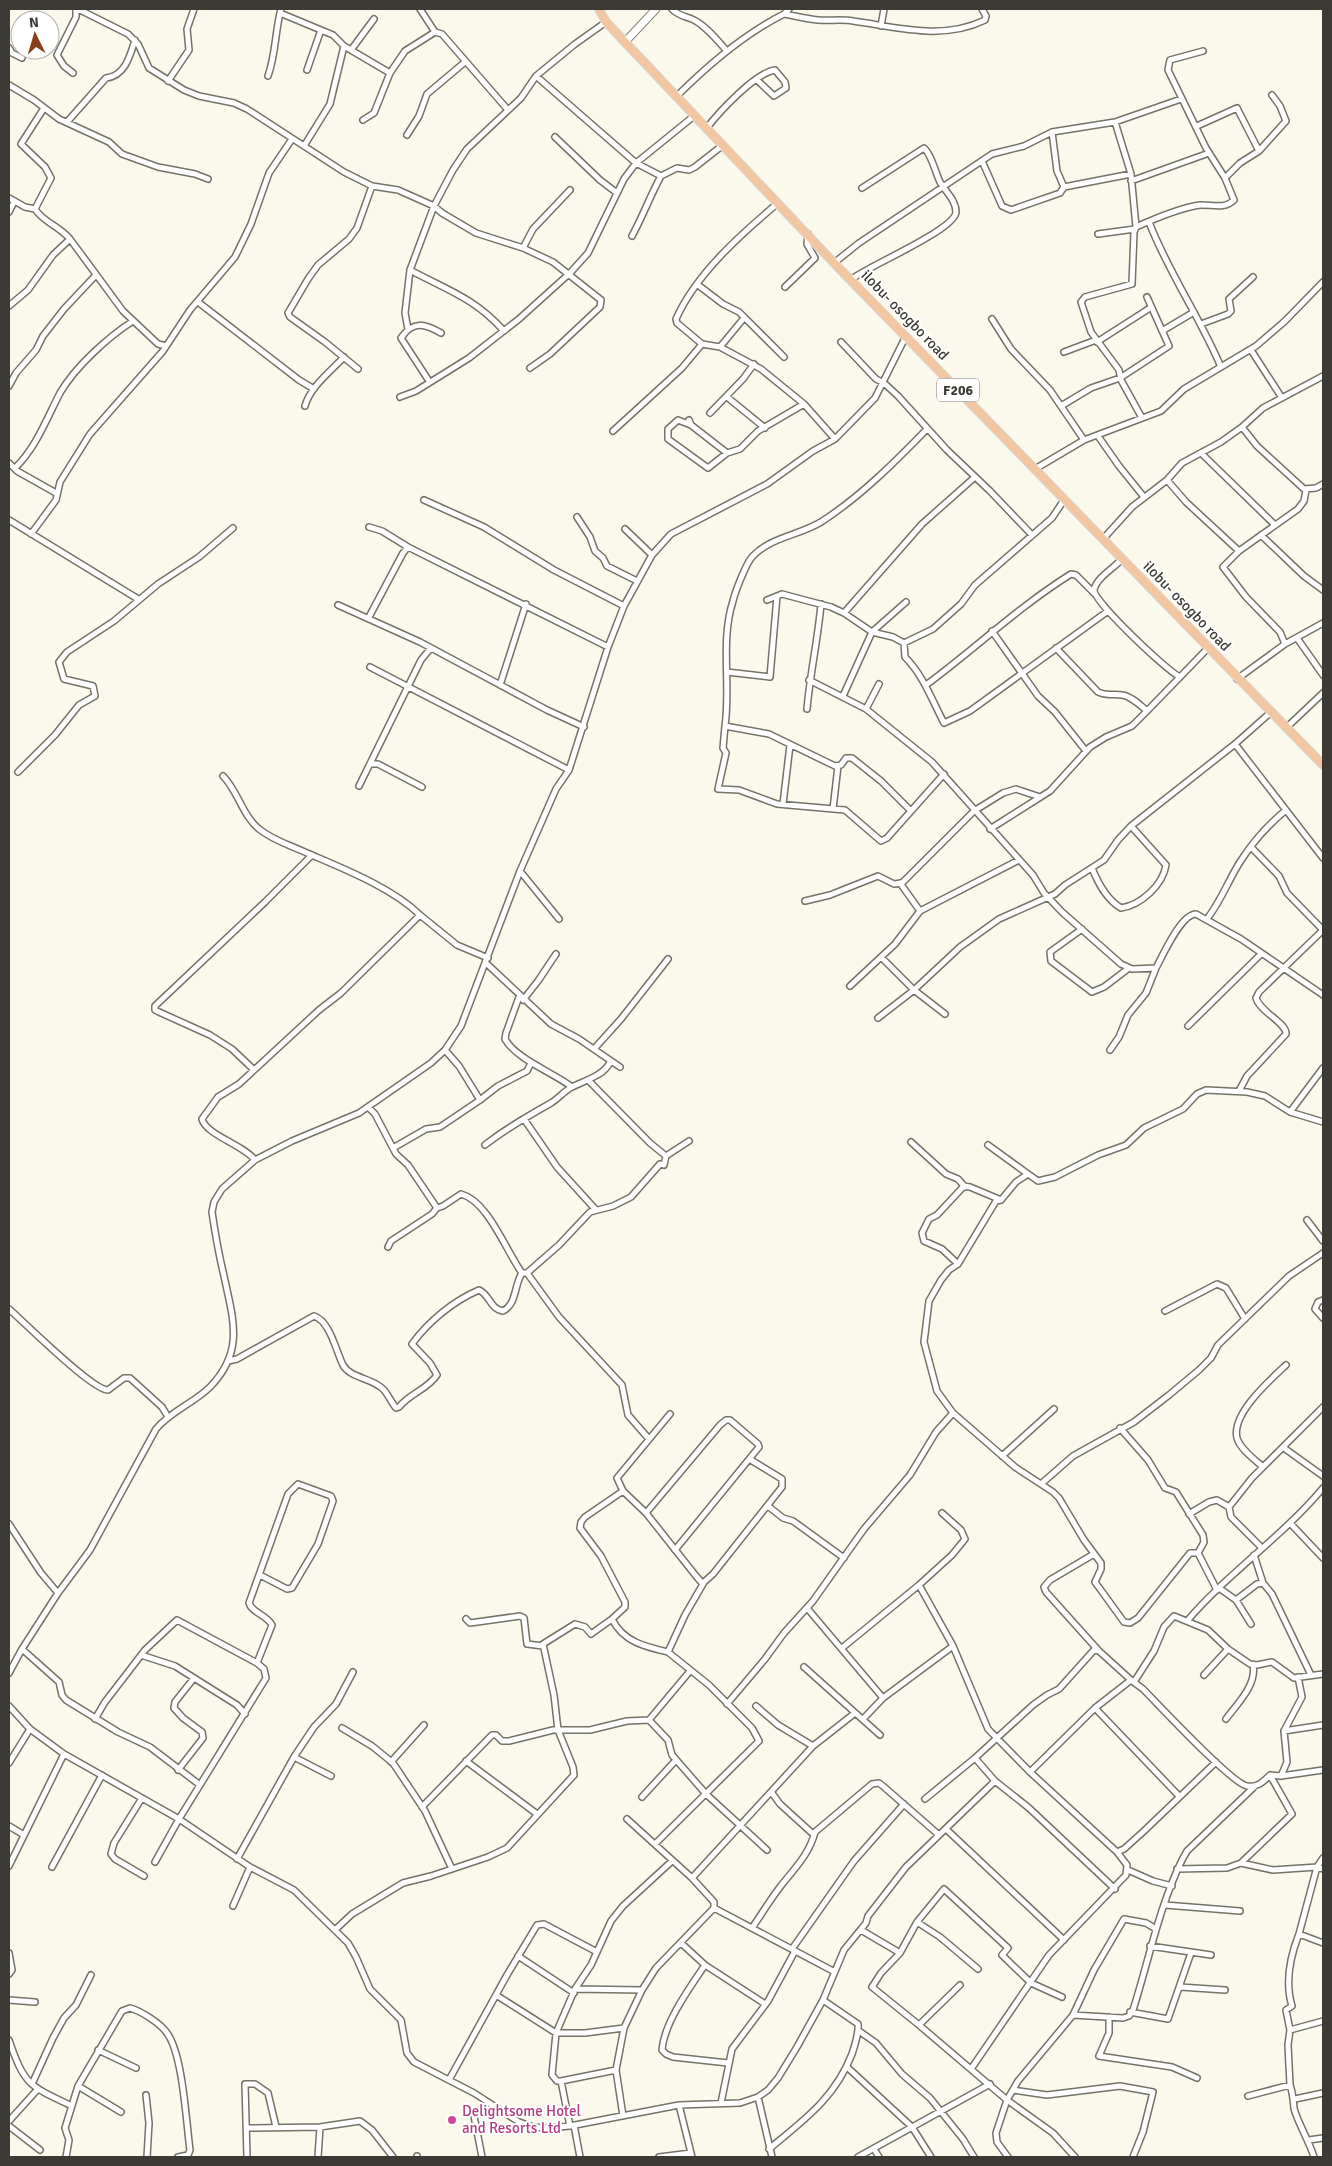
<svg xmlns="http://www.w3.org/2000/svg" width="1332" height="2166" viewBox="0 0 1332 2166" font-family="Signika,sans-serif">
  <rect width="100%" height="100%" fill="#fbf9eb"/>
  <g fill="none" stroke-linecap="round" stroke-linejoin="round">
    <defs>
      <path id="street" d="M78 9 128 34 138 44 149 68 184 90 199 96 234 103 247 109 344 172 372 186 398 190 434 206 442 213 476 233 523 248 553 262 601 300 600 307 550 354 530 368
        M420 9 435 32 442 34 508 110
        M672 9C678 16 686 16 694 20 707 27 717 40 727 51
        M280 13 333 35 344 46 390 73
        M784 14C795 16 807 19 818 20 830 21 842 19 853 21 897 27 942 41 985 20L986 16 982 9
        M881 26 884 9
        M9 48 12 53 22 58
        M351 50 374 19
        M307 70 321 30
        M73 73 64 66 57 55 76 17V9
        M268 76C276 54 275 31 281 9
        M536 76 636 163 661 176 677 168 689 170 695 167 723 145
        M168 81 189 50 187 29 194 9
        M9 85 34 100 59 119 109 142 122 154 158 167 195 174 208 179
        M676 97C707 66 744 34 784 14L789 9
        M44 108 21 144 45 167 51 178 35 209C43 222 59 226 70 239L123 311 158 344 166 346
        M363 120 374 113 390 73 405 51 435 32
        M67 122 106 78C125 76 130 56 135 40
        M1115 122 1131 174 1136 227C1156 218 1179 208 1200 205 1211 204 1224 210 1234 200L1225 178 1206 148 1168 70 1170 60 1203 51
        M1197 126 1237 108 1259 151
        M706 129C719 112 755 73 775 70L785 82 786 88 774 96 757 80
        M1052 132 1057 171 1064 187
        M407 135 419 116 427 94 465 62
        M555 137 600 180 617 193
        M304 146 330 104 344 46
        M982 161 1002 206 1011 210 1060 193 1064 187 1131 174
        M1225 178 1240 163 1259 151 1286 121 1280 106 1272 95
        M1131 181 1209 153
        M9 198 25 207 35 209
        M778 203C741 234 696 274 676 319L677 323 702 344 720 347 761 369 804 404 835 439
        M9 212 14 202
        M1149 222C1168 272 1200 317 1221 367
        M1136 227 1134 232 1132 284 1085 297 1081 302 1091 332 1119 370 1121 380 1142 418
        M1098 234 1135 229
        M632 236C643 216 650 196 661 176
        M523 248 533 229 570 190
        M834 263 859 243 992 154 1024 146 1052 132 1115 122 1181 99
        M410 270C447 290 475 298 504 331
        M852 279C868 266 955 230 956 212 956 200 945 191 940 182 935 172 932 155 924 148L862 188
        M698 285 723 304 739 312 784 357
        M785 287 815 258 807 244 808 234
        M198 302 299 380 314 389
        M9 306 28 290 53 255 70 239
        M992 319 1011 349 1050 390 1084 440
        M1201 324 1228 314 1231 311 1229 299 1253 277
        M408 329 405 313 410 270 434 206 453 170 467 149 521 98 536 76 575 44 606 22
        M1162 331 1194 312
        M841 342 876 379 884 383 898 396 947 450 990 491 1032 535
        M1097 342 1150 308
        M720 347 744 318
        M1251 350 1282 398
        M1064 352 1096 340
        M358 369 325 342 290 317 288 313 308 279 318 265 349 239 357 228 372 186
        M429 381 401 338C413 320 425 324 441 333
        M9 386 16 373 36 350 43 336 64 309 95 276
        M400 397 416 391 469 358 519 319 570 273 588 253 624 179 636 163 694 116
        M727 397 765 428
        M305 406C310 387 331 371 344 357
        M1061 406 1091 388 1120 378 1169 346 1147 297
        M710 413 743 379 754 364
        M689 420 691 425 727 453 740 449 758 431 804 404
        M691 425 678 420 668 429V439L708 468 727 453
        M1242 427 1257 446 1304 489 1316 488 1323 484
        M613 431 682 368 702 344
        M1098 436 1119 466 1144 497
        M1201 453 1275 525
        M9 463 17 471 56 493
        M15 468C36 448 47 418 60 393 75 367 108 337 133 321
        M1035 469 1084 440 1161 411 1184 389 1256 346 1285 321 1323 282
        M1167 480 1186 502 1239 551
        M424 500 484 527 554 570 624 606
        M577 517 590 537 595 551 603 558 607 566 637 581
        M9 520 138 599
        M369 527 382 531 408 547 608 647
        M625 529 652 555
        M31 534 56 500 60 482 90 434 163 351 190 310 235 257 251 224 269 173 292 139
        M1261 535 1304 576 1323 590
        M1103 539 1132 507 1167 480 1182 463 1221 442 1242 427 1263 408 1323 376
        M1122 559C1114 568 1096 578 1094 590 1093 601 1167 671 1180 677L1208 648
        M767 600 782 594 831 607 844 613 872 632 893 637 904 643 905 657C923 675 932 700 944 723L970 711 1108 611
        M338 605 420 642 547 710 584 727
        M844 613 922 524 975 477
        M369 617 403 553 408 547
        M992 631 1038 696 1055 712 1086 751
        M1297 638 1323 675
        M904 643 933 629 961 604 975 585 1052 518 1064 500
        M1285 644 1280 632 1246 597 1223 567 1239 551 1298 509 1304 501 1306 490
        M1056 648 1098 692C1108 697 1112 693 1122 695 1131 696 1140 705 1147 711L1180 677
        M370 667 569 770
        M727 672 770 677 777 596
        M1237 679 1285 644 1323 623
        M809 680 866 709 932 762 1033 875 1044 893 1062 912 1121 964 1132 969 1156 968C1163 955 1181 914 1196 914L1241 939 1323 995
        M500 685 526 604
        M926 685C976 648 1017 608 1071 574L1076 575 1094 593
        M843 696 872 632 906 602
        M807 709C810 674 818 639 821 604
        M866 709 879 684
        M725 726 723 748 726 753 718 789 739 790 777 804 845 810 881 841 887 838 944 774
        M1286 728 1323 693
        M1235 744 1323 858
        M371 764H378L422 787
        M18 772 55 735 79 705 95 696 93 686 64 679 59 662 67 652 114 621 158 584 199 557 233 528
        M223 776C238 791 242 815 259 829 274 841 290 845 307 853 342 868 393 888 420 915
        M359 786 421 660 430 649
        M783 804 790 745
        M833 809 838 766
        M911 811 881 781 852 758H846L841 765 835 766 769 734 725 726C731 685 720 641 733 601 735 592 747 561 753 556 771 537 800 535 821 522 860 497 895 462 927 429
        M990 829 1050 791 1090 747 1106 737 1132 726 1147 711
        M1251 847 1279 876 1287 893 1323 930
        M1092 868C1098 883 1106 899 1121 908 1141 905 1163 885 1166 865L1131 826
        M520 871 559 919
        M900 883 920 911
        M805 901 830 895 878 876 894 884 902 883 974 811 1003 793 1016 789 1040 797
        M1207 919C1221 901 1228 881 1240 862 1252 843 1269 824 1286 810
        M1082 929 1050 952 1051 961 1092 992 1104 987 1129 968
        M881 957 914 990 945 1014
        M486 963 551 1024 579 1039 620 1067
        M850 986 895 944 920 911 1019 860
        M519 997 506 1033 505 1039C516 1059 554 1073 572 1087
        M523 1000 538 981 556 954
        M878 1018 914 990 960 947 999 919 1055 894 1065 885 1104 860 1118 840 1131 826 1235 744 1271 712
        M1188 1026 1261 954
        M594 1049 621 1019 668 959
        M445 1050 459 1066 480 1100 498 1086 527 1071 531 1063
        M1110 1050 1119 1037 1128 1015 1146 993 1156 968
        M253 1069 232 1049 210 1035 159 1012 155 1010V1006L265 902 312 855
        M588 1080 650 1143 666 1156
        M1239 1091 1247 1076 1286 1034C1287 1023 1260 1012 1256 998L1259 992 1323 930
        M368 1107 375 1114 396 1154 408 1165 437 1208 432 1214 391 1241 388 1247
        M1290 1112 1323 1068
        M524 1119 557 1167 596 1210
        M911 1142 946 1174 958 1179 965 1187
        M485 1145C505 1129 528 1116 551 1103 558 1099 564 1091 572 1087 584 1081 605 1075 610 1062
        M988 1145 1028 1174
        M393 1148 426 1129 440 1127 480 1100
        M255 1160C244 1145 206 1135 202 1119L218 1097 239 1084 319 1010 341 993 420 915 457 945 488 958
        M437 1208 443 1206 461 1194C488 1201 506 1251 522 1273
        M1307 1220 1323 1241
        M958 1264 942 1249 924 1241 922 1233 929 1219 937 1215 964 1186 970 1187 1001 1200
        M527 1273 559 1317 622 1385 628 1415 649 1439
        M1323 1300 1318 1302 1315 1309 1323 1318
        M9 1309C25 1323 92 1390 108 1390L124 1378H130L162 1407 168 1417
        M1165 1311 1217 1284 1226 1288 1245 1319
        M228 1361 237 1359 314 1316C330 1321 336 1351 343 1365 350 1378 372 1378 383 1389 388 1394 391 1402 396 1408L399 1407C409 1394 428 1389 437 1375L430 1363 412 1344C428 1322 453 1301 479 1290 490 1295 490 1309 503 1311 517 1304 514 1285 522 1273H527L559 1245 590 1212 613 1206 631 1197 660 1164 664 1165 666 1156 689 1141
        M1120 1428 1148 1460 1165 1488 1176 1492 1203 1535 1204 1542 1198 1553
        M1284 1448 1323 1476
        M1002 1456 1054 1409
        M1263 1467C1255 1460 1240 1449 1237 1438 1231 1414 1271 1379 1286 1365
        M1041 1484 1073 1456 1134 1422 1169 1395 1199 1370 1211 1358 1218 1345 1289 1276 1323 1253
        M623 1491 585 1517 581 1522 580 1528 601 1556 625 1602V1607L612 1619C623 1642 646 1647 668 1652
        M768 1506 783 1518 793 1521 844 1558
        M646 1513 623 1491 617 1478 670 1414
        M942 1513 961 1530 965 1539 952 1555 919 1585 953 1646 988 1729 1030 1772 1117 1852 1124 1849 1144 1831 1216 1762
        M1189 1514 1209 1502 1217 1500 1229 1507
        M1290 1523 1323 1558
        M9 1524 41 1573 58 1593
        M1261 1547 1231 1517 1229 1507 1252 1478 1323 1407
        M1094 1554 1050 1580 1044 1587 1046 1592 1098 1650
        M1254 1555 1263 1583 1272 1594 1311 1675
        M703 1583 713 1574 782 1487V1479L751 1460
        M1219 1588 1236 1600
        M1217 1590 1198 1553H1190L1138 1618 1130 1623 1124 1622 1095 1582 1101 1569V1563L1084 1540 1059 1498 1053 1492 1015 1467 953 1413 937 1391 924 1342 929 1301 941 1280 949 1270 958 1264 996 1201 1001 1200 1016 1182 1028 1174 1038 1181 1055 1177 1098 1155 1126 1145 1144 1128 1183 1109 1197 1094 1206 1090 1247 1092 1265 1096 1290 1112 1323 1122
        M807 1608 883 1698
        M466 1619 470 1623 520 1616 524 1618 527 1644 543 1646
        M1187 1621C1228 1573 1282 1537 1323 1488
        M1251 1624 1236 1600 1257 1584 1263 1583
        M842 1648 919 1585
        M22 1649 59 1682 62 1695 66 1700 118 1732 150 1747 200 1785
        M141 1655 175 1666 237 1705 245 1714
        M257 1663 272 1625C267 1615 252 1613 249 1603L288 1494 298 1484 331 1496 333 1501 318 1544 292 1588 287 1589 260 1575
        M804 1667 880 1735
        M9 1673 22 1649 58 1593 90 1550 156 1429C171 1411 194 1403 210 1387 245 1351 233 1319 224 1276 219 1255 215 1233 212 1212L214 1202 222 1189 255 1160 292 1141 359 1113 431 1063 445 1050 461 1026 520 871 556 789 569 770 608 647 624 606 652 555 671 534 767 484 813 451 835 439 875 398 906 336
        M1204 1675 1228 1649
        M1134 1682 1154 1651 1164 1627 1174 1616 1208 1630 1228 1649 1250 1664 1257 1665 1272 1662 1294 1678 1323 1674
        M727 1704 765 1659 784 1633 813 1601 864 1529 910 1475 936 1432 953 1413
        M9 1706 30 1729 64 1754 179 1819 250 1867 294 1890 348 1943 356 1957 370 1989 401 2020 407 2053 414 2062 474 2093 519 2122 533 2127 546 2128 570 2126 679 2105 740 2103 758 2097 768 2090 778 2078 797 2047 823 2000 844 1950 866 1923 868 1916 906 1867 995 1781
        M756 1706 778 1725 813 1746
        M1095 1708 1179 1796
        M864 1718 883 1698 953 1646
        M95 1719 105 1702 145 1650 177 1620 257 1663 264 1669 266 1678 179 1819 155 1862
        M1226 1719C1237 1704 1257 1685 1253 1665
        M649 1720 690 1671
        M342 1728 372 1746 393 1763 425 1811 452 1869
        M1284 1731 1323 1725
        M294 1757 331 1776
        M466 1761 537 1814
        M391 1762 424 1725
        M9 1763 30 1729
        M178 1770 203 1738 202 1732 183 1718 174 1708 175 1702 194 1678
        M1030 1772 1095 1708 1131 1680 1143 1689C1159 1705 1231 1783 1247 1786 1257 1788 1263 1782 1270 1775L1281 1776 1323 1770
        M1281 1776 1287 1762 1284 1731 1302 1697 1298 1677
        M772 1793 780 1804 813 1834 815 1832
        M642 1797 676 1760
        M142 1798 114 1843 111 1854 115 1859 144 1876
        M925 1799 975 1758
        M422 1807 492 1735H496L502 1741H509L553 1730H590L627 1721 649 1720 668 1740 672 1755 706 1794 767 1850
        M9 1826 24 1835
        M946 1829 1064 1940
        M655 1844 759 1741 752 1728 709 1685 668 1652 685 1615 703 1584 696 1576 646 1513 720 1425 726 1420H730L758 1444 759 1447 675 1550
        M1323 1858 1317 1867 1323 1869
        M237 1859 294 1757 314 1727 336 1704 353 1672
        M1241 1863 1273 1870 1317 1867 1299 1934
        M9 1866 64 1754
        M52 1867 102 1775
        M1177 1869 1227 1868 1241 1863 1292 1814 1270 1775
        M1128 1870 1153 1881 1172 1886
        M692 1878 813 1746 855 1713
        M1115 1889 1029 1808 995 1781 975 1758 1033 1705 1047 1695 1059 1689 1094 1650 1099 1651 1131 1680
        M1165 1905 1240 1911
        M233 1906 250 1867
        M714 1908 833 1971
        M917 1922 940 1937 978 1969
        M752 1928C761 1915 770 1900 780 1887 794 1869 809 1855 815 1832L872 1784 879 1783 884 1787 939 1835
        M336 1929 352 1914 403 1883 431 1876 488 1857 507 1848 574 1775 573 1767 558 1730 554 1695 543 1644 575 1624 585 1627 591 1634 612 1619
        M861 1930 900 1953 881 1973 872 1987 919 2025 960 1985
        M681 1943 705 1965 765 2004
        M1150 1946 1211 1955
        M792 1949 854 1861 904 1804
        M900 1953 917 1922 944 1889 1008 1948 1002 1955 1031 1983 1062 1997
        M518 1956 574 1993
        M705 1965C690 1987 664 2023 662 2050L666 2054 673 2057 728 2063
        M9 1974 12 1970 9 1953
        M1180 1987 1225 1990
        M575 1989 642 1990
        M496 1995 556 2033H585L624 2028
        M9 2000 35 2002
        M1130 2012 1168 2019 1191 1953
        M1073 2015 1123 2018 1129 2016 1133 2010C1149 1960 1159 1907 1182 1860L1187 1851 1254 1787
        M1109 2017V2033L1099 2056 1172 2067 1197 2078
        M919 2025 1007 2100 1053 2133 1075 2157
        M1290 2030 1286 2010 1292 2006C1285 1983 1290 1957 1299 1934L1323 1943
        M859 2031 876 2043 902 2074 930 2098 963 2139 974 2157
        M9 2040C24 2084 29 2086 70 2105
        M98 2050 136 2068
        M847 2067 912 2127 931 2157
        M971 2069 1049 1955 1126 1875 1127 1865 1117 1852
        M449 2080 507 1975 537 1925 544 1924 597 1952
        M561 2081H557L552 2075 556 2033 575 1989 591 1965 611 1921 623 1906 672 1861
        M32 2084 53 2038 64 2018 76 2005 91 1975
        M1290 2085 1288 2045 1290 2030 1323 2021
        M78 2086 121 2112
        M1013 2090 1047 2095 1120 2086 1153 2092 1143 2132 1133 2157
        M146 2095 149 2123 147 2157
        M1248 2096 1290 2085C1293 2093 1293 2100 1294 2108 1296 2119 1310 2143 1314 2157
        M758 2097 772 2157
        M1295 2099 1323 2093
        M721 2103 732 2049 768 2001 795 1951
        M679 2105 692 2157
        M623 2116 616 2070 624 2028 642 1990 656 1968 714 1908V1902L692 1878 627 1819
        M9 2121 37 2090
        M574 2125 580 2157
        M9 2126 40 2150
        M570 2126 561 2081 616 2070
        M247 2128 320 2127 360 2121 372 2130 393 2157
        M1309 2140 1323 2138
        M769 2149C804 2120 835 2098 852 2054 855 2044 859 2034 858 2024L823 2000
        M874 2149 879 2157
        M417 2156V2157
        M66 2157 69 2140 65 2128 78 2086 122 2011 130 2008C141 2011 160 2023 167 2033 183 2055 186 2121 190 2150L188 2155 178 2157
        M247 2157 245 2084H255L268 2093 276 2127
        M318 2157 320 2127
        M482 2157 474 2116 488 2102
        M659 2157 691 2153
        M858 2157 990 2084
        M1008 2157 997 2142 996 2133 1007 2100 1018 2081 1073 2015 1094 1970 1124 1919 1146 1923 1156 1929"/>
      <path id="secondary" d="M625 42 656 9"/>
      <path id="primary" d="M599 9 606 22 834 263 1323 765"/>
    </defs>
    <use href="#street" stroke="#757267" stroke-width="8"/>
    <use href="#secondary" stroke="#757267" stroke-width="9"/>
    <use href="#primary" stroke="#d8d8d6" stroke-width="10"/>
    <use href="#street" stroke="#fff" stroke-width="5"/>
    <use href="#secondary" stroke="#fff" stroke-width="7"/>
    <use href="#primary" stroke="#f2c6a1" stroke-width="8"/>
  </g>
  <circle fill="#d1479c" stroke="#fff" stroke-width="2" cx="452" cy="2120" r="5"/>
  <g text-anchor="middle" stroke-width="4" stroke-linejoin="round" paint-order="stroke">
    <rect fill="#fff" stroke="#767571" stroke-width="1" x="937" y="378.5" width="42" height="23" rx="4"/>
    <g font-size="14" font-weight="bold" fill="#3b3a34">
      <text x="958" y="395">F206</text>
    </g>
    <g font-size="15" fill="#3b3a34" stroke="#fff">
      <text transform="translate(905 315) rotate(46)" y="5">ilobu- osogbo road</text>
      <text transform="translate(1187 606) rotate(46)" y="5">ilobu- osogbo road</text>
    </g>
    <g font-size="15" fill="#b23c85" stroke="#fff" text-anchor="start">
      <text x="462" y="2116">Delightsome Hotel<tspan x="462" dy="17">and Resorts Ltd</tspan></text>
    </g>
  </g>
  <rect width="1332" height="2166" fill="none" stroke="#3b3a34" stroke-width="20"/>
  <g transform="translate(35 35) rotate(355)"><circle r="24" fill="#ffffff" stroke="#b1b0ae"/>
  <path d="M0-4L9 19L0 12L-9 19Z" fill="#873f1e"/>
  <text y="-8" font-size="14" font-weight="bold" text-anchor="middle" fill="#3b3a34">N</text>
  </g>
</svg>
